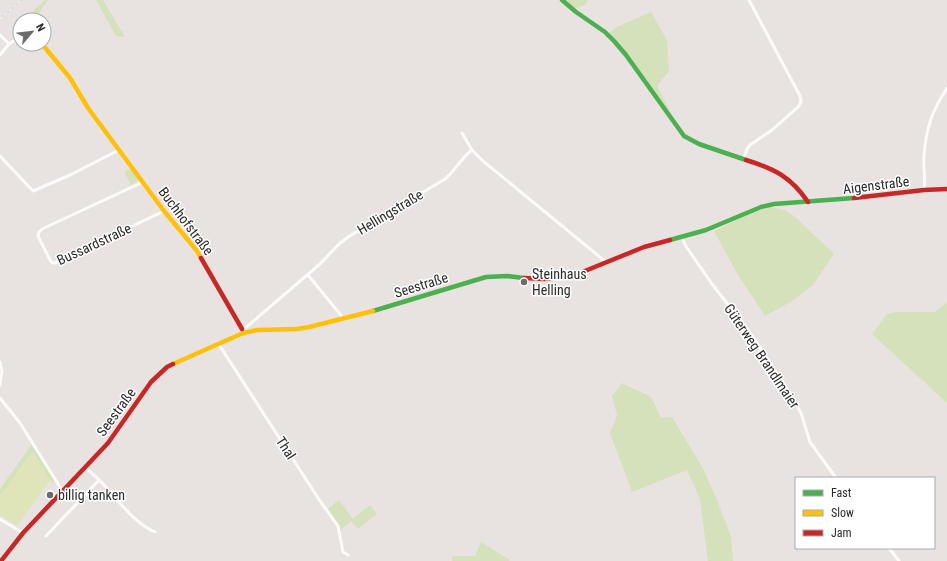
<svg xmlns="http://www.w3.org/2000/svg" width="947" height="561" viewBox="0 0 947 561" font-family="'Roboto Condensed',sans-serif">
  <rect width="100%" height="100%" fill="#e8e3e0"/>
  <path fill="#d4e1bb" d="M45 0H48L34 20H27L29 15Z
    M96 0H103L125 37 116 36Z
    M565 0H588L586 4 574 9Z
    M651 12 667 40 669 71 657 86 669 109 667 111 626 52 609 33 617 27Z
    M132 168 140 179 131 185 124 172Z
    M771 207 784 210 794 216 834 254 813 285 792 301 765 316 738 275 714 231 753 212Z
    M947 302V403L872 334 887 314 896 312H935Z
    M622 383 651 397 661 418 672 417 702 467 714 493 731 536 733 561H708L700 499 687 470 632 492 610 433 617 415 612 396Z
    M32 444 55 481 52 483 33 452 0 496V489Z
    M339 500 353 519 370 505 377 514 358 529 351 521 339 531 334 521 325 511Z
    M481 542 510 560 509 561H452V556H475Z"/>
  <path fill="#dfe5b9" d="M33 452 50 480 17 526 0 515V496Z"/>
  <g fill="none" stroke-linecap="round" stroke-linejoin="round">
    <path stroke="#fcfbfa" stroke-width="3" d="M0 35 9 44 0 55
      M9 44 20 37
      M462 133 472 150 483 161 606 262
      M0 156 33 191 70 175 119 150
      M744 158 747 149 750 145 772 130 798 107 801 102 800 96 749 0
      M143 182 42 229 39 232 38 236 50 260 52 263H55L164 211
      M924 190C926 179 923 167 924 156 926 128 932 111 947 88
      M682 237 685 245 712 284 754 338 789 392 801 413 810 442 836 478
      M308 275 344 319
      M243 330 320 264 339 244 348 237 445 179C455 171 461 158 472 150
      M218 343 320 501 338 526 343 552 348 555
      M0 362 2 371 0 385
      M0 398 20 423 63 492
      M85 467C91 473 98 478 103 484 120 502 133 522 155 532
      M0 519 23 533
      M46 536 99 480
      M889 548 899 561"/>
    <path stroke="#4caf50" stroke-width="4.5" d="M562 0 576 12 605 32 614 41 626 55 684 136 699 144 746 160
      M670 240 706 230 761 207 774 204 854 198
      M373 311 486 277 507 276 524 278"/>
    <path stroke="#ffc107" stroke-width="4.5" d="M42 44 70 78 88 108 164 211 197 251 201 258
      M173 364 243 333 257 330 297 329 309 327 373 311"/>
    <path stroke="#c62828" stroke-width="4.5" d="M746 160C775 169 791 177 808 202
      M854 198 924 190 947 189
      M201 258 242 329
      M524 278 544 279 575 275 644 247 670 240
      M1 561 23 533 108 443 151 382 167 367 173 364"/>
    <defs>
      <path id="rail" d="M0 19 21 0"/>
    </defs>
    <use href="#rail" stroke="#dedede" stroke-width="2.5"/>
    <use href="#rail" stroke="#fff" stroke-width="1" stroke-dasharray="3" stroke-linecap="butt"/>
  </g>
  <g fill="#6c6b6a" stroke="#fff" stroke-width="1.5">
    <circle cx="524" cy="282" r="4"/>
    <circle cx="50" cy="495" r="4"/>
  </g>
  <g text-anchor="middle" stroke-width="3" stroke-linejoin="round" paint-order="stroke">
    <g font-size="14" fill="#2a2a2a" stroke="#fff">
      <text transform="translate(876 185) rotate(-7)" y="5">Aigenstraße</text>
      <text transform="translate(390 212) rotate(-31)" y="5">Hellingstraße</text>
      <text transform="translate(186 221) rotate(53)" y="5">Buchhofstraße</text>
      <text transform="translate(94 244) rotate(-25)" y="5">Bussardstraße</text>
      <text transform="translate(421 285) rotate(-17)" y="5">Seestraße</text>
      <text transform="translate(762 356) rotate(56)" y="5">Güterweg Brandlmaier</text>
      <text transform="translate(116 412) rotate(-54)" y="5">Seestraße</text>
      <text transform="translate(286 448) rotate(57)" y="5">Thal</text>
    </g>
    <g font-size="14" fill="#2a2a2a" stroke="#fff" text-anchor="start">
      <text x="532" y="279">Steinhaus<tspan x="532" dy="16">Helling</tspan></text>
      <text x="58" y="500">billig tanken</text>
    </g>
  </g>
  <rect x="795" y="477" width="140" height="72" fill="#ffffff" stroke="#aaaaaa"/>
  <rect x="803" y="490" width="20" height="6" fill="#4caf50" stroke="#aaaaaa"/>
  <text x="831" y="497" font-size="12" fill="#2a2a2a">Fast</text>
  <rect x="803" y="510" width="20" height="6" fill="#ffc107" stroke="#aaaaaa"/>
  <text x="831" y="517" font-size="12" fill="#2a2a2a">Slow</text>
  <rect x="803" y="530" width="20" height="6" fill="#c62828" stroke="#aaaaaa"/>
  <text x="831" y="537" font-size="12" fill="#2a2a2a">Jam</text>
  <g transform="translate(32 32) rotate(62)"><circle r="19" fill="#ffffff" stroke="#aaaaaa"/>
  <path d="M0-3L7 15L0 10L-7 15Z" fill="#6c6b6a"/>
  <text y="-6" font-size="11" font-weight="bold" text-anchor="middle" fill="#2a2a2a">N</text>
  </g>
</svg>
